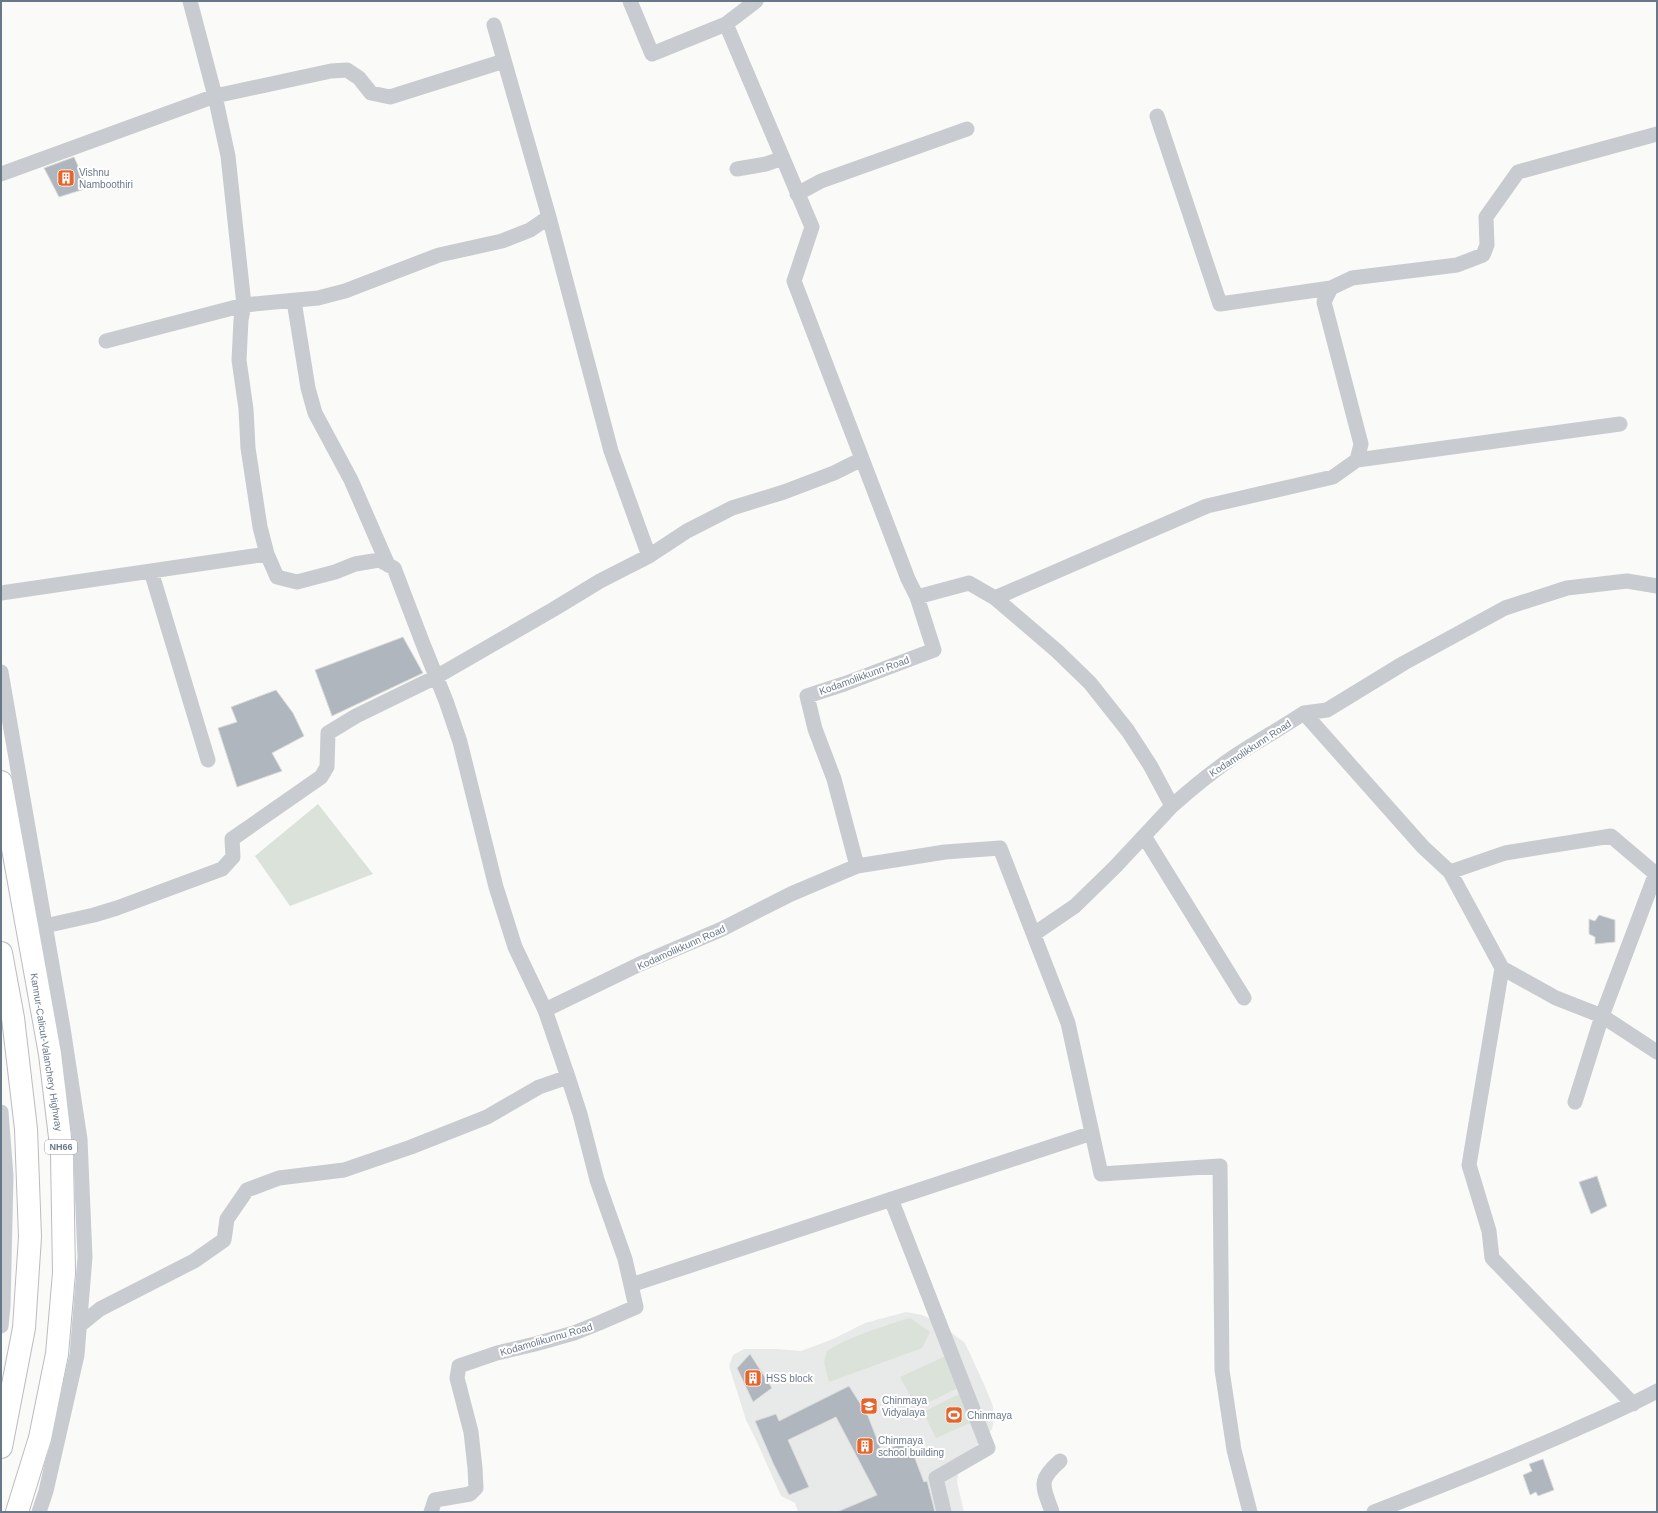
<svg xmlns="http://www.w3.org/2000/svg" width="1658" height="1513" viewBox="0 0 1658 1513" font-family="Helvetica,sans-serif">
  <rect width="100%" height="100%" fill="#fafaf8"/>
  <path fill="#e8e9e9" d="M906 1312 922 1315 936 1321 965 1343 983 1382 993 1406 994 1419 992 1429 960 1463 957 1482 964 1512H798L795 1503 781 1496 757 1442 746 1420 729 1366 733 1355 744 1349H776L801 1351 833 1339 865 1323Z"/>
  <path fill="#dbe2d9" d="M318 804 373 874 290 906 255 856Z
    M910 1318 930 1332 922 1348 829 1382 824 1362 827 1351C853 1335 881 1327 910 1318Z
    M957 1351 970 1382 917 1408 900 1377Z
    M973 1390 984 1417 936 1438 923 1412 955 1396Z"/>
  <path fill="#afb6bd" stroke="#dcdcda" d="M74 157 88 188 59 197 44 168Z
    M403 637 423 673 332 716 315 670Z
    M276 690 293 713 304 736 272 753 282 771 237 787 218 728 237 722 231 707Z
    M1599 915 1615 920V942L1595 944V937L1589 934V919L1595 921Z
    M1597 1176 1607 1206 1591 1214 1579 1182Z
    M750 1354 772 1388 753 1402 737 1368Z
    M849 1386 868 1416 882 1452 908 1440 924 1482 927 1481 935 1512H837L877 1495 836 1417 788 1440 809 1487 789 1495 773 1463 755 1421 776 1414 779 1421Z
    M1543 1459 1554 1490 1538 1496 1536 1492 1530 1495 1523 1475 1532 1471 1529 1464Z"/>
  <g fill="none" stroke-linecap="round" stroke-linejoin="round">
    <defs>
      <path id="highway" d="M1 782 50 1054 62 1154 64 1273 57 1354 40 1438 17 1512
        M1 953 13 1018 26 1129 30 1237 24 1328 1 1447"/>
    </defs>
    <use href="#highway" stroke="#b9bcc0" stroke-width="24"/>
    <path stroke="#c8cbcf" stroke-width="15" d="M190 1 215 96 228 156 244 305 241 320 239 360 246 409 248 448 260 527 267 554 277 577 297 582 335 572 355 564 379 560 394 568 423 644 446 701 460 742 496 887 515 947 545 1010
      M630 1 652 54 726 24 812 227 794 281 908 579 917 597
      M726 24 756 1
      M494 25 549 217 611 451 649 556
      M1157 116 1220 304 1331 288
      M737 169 766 164 783 158
      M1 174 215 96 331 71 347 70 359 78 371 93 390 97 504 61
      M797 194 821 181 967 129
      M294 301 308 388 315 413 351 480 388 565
      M106 341 244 305 318 298 345 291 439 255 502 241 530 230 549 217
      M1357 460 1620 424
      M151 571 208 760
      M1657 586 1627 581 1567 588 1505 608 1404 663 1327 710 1304 713 1423 847 1450 872 1502 968 1556 998 1602 1016 1657 1052
      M1 593 267 554
      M995 598 1207 506 1333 477 1357 460 1361 444 1324 302 1331 288 1352 278 1457 265 1483 255 1487 245 1486 217 1518 172 1657 134
      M1 672 63 1028 80 1139 85 1257 77 1355 46 1491 39 1512
      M1144 836 1244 998
      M857 866 945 852 1000 848 1068 1023 1101 1174 1220 1166 1222 1370 1234 1450 1250 1512
      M1450 872 1505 853 1611 836 1657 875
      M45 926 94 915 117 908 222 869 233 857 232 839 321 777 327 767 328 733 356 716 436 677 554 609 600 581 649 556 687 531 732 508 784 492 834 473 862 459
      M1034 934 1075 906 1115 867 1172 806
      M1502 968 1469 1165 1489 1231 1492 1258 1633 1404
      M568 1077 545 1010 640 964 722 929 791 894 857 866 834 779 815 729 807 696 844 684 934 650 917 597 969 583 995 598 1057 651 1090 683 1128 731 1150 765 1172 806C1192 788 1213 771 1235 756 1258 741 1281 728 1304 713
      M1575 1102 1602 1016 1656 873
      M1 1112 6 1176 3 1306 1 1326
      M891 1199 988 1448 936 1478 944 1512
      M631 1285 1092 1133
      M79 1326 100 1309 194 1261 224 1240 227 1219 247 1190 279 1178 344 1170 411 1147 487 1117 539 1087 568 1077 580 1114 597 1180 625 1259 636 1307 599 1323 574 1333 535 1344 497 1353 459 1366 457 1378 471 1432 475 1468 476 1488 470 1494 435 1500 431 1512
      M1052 1512C1043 1486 1037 1481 1060 1461
      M1374 1512C1441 1486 1507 1460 1572 1431 1601 1418 1629 1406 1657 1391"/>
    <use href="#highway" stroke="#fff" stroke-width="22"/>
  </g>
  <defs>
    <symbol id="building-square" viewBox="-11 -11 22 22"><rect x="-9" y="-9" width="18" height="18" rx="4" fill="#e4662e" stroke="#fff"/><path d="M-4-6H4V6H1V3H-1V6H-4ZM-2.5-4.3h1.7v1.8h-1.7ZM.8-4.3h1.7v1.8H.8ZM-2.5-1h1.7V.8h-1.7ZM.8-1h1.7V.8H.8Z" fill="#fff"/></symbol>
    <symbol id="school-square" viewBox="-11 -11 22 22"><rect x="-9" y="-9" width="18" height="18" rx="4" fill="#e4662e" stroke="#fff"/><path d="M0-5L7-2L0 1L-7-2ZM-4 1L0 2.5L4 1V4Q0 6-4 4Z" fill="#fff"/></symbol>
    <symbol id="stadium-square" viewBox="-11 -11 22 22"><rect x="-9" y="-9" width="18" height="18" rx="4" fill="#e4662e" stroke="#fff"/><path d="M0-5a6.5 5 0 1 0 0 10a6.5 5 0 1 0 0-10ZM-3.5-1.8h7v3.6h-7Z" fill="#fff"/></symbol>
  </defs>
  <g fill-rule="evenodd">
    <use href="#building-square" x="56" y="168" width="20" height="20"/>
    <use href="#building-square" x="743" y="1368" width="20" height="20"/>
    <use href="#school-square" x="859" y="1396" width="20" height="20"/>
    <use href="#stadium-square" x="944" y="1405" width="20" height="20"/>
    <use href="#building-square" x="855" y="1436" width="20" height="20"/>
  </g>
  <g text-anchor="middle" stroke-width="4" stroke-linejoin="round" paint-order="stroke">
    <rect fill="#fff" stroke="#96a0ac" stroke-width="1" x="45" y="1140" width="32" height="14" rx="3"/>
    <g font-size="9" font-weight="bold" fill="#697889">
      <text x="61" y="1150">NH66</text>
    </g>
    <g font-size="10" fill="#697889" stroke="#fff" text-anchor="start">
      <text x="79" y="176">Vishnu<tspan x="79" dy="12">Namboothiri</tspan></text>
      <text x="766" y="1382">HSS block</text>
      <text x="882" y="1404">Chinmaya<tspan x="882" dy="12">Vidyalaya</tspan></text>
      <text x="967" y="1419">Chinmaya</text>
      <text x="878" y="1444">Chinmaya<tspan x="878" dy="12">school building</tspan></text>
    </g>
    <g font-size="10" fill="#697889" stroke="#fff">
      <text transform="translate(864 675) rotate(-20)" y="4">Kodamolikkunn Road</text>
      <text transform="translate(1250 748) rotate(-33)" y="4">Kodamolikkunn Road</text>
      <text transform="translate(681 947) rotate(-24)" y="4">Kodamolikkunn Road</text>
      <text transform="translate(47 1052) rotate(81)" y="4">Kannur-Calicut-Valanchery Highway</text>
      <text transform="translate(546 1339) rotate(-16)" y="4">Kodamolikunnu Road</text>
    </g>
  </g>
  <rect width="1658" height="1513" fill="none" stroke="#697889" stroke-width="4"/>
</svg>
